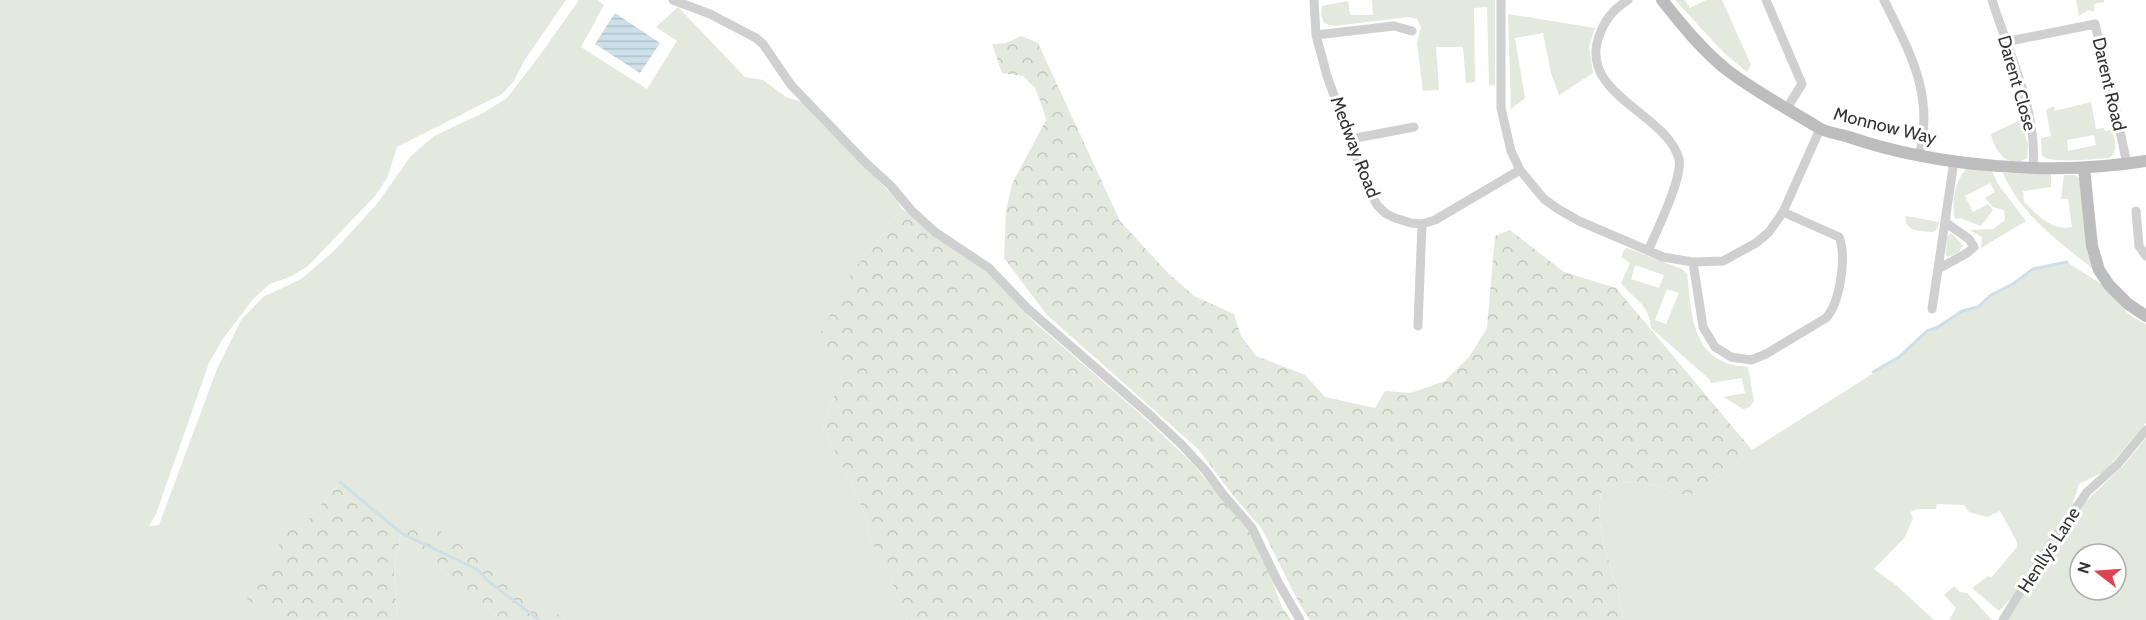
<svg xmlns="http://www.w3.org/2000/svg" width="2146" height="620" viewBox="0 0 2146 620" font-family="Cabin,sans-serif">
  <defs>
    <pattern id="forest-crowns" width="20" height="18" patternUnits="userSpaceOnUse" patternTransform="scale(1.5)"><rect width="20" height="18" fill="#e3e9dc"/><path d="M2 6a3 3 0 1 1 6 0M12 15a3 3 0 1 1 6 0" fill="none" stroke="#c3c8bd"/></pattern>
    <pattern id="water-rules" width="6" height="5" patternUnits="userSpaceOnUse" patternTransform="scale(1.5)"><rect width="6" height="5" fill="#cde0ea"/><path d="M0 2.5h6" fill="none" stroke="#b0c1c9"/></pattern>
  </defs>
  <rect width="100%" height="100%" fill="#fff"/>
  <path fill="#e3e9dc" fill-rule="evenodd" d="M0 0H566L524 61 514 81 502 94 397 147 387 178 375 196 308 266 292 276 270 284 253 299 222 340 209 363 156 514 149 526 159 525 217 369 241 320 263 297 301 279 333 252 376 205 411 156 434 136 483 113 507 98 540 55 579 0H597L604 5 581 47 647 89 677 41 656 27 678 7 745 77 763 80 786 97 802 102 897 200 901 208 883 235 853 270 821 335 842 376 822 426 853 487 866 517 870 539 885 564 907 620H566L545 607 401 533 451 578 503 620H397L394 569 401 533 340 482 310 518 286 533 248 599 276 620H0Z
    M1372 0H1495V85H1489L1487 7 1474 8 1475 82 1466 83 1463 47H1436L1439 90 1423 91 1417 43 1421 27 1417 19 1408 17 1334 26 1324 23 1321 15 1322 6 1348 1 1350 15H1373Z
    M1675 0H1685L1690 8 1706 0H1722L1751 65 1747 72 1723 52Z
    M2076 0H2104V2L2094 4V12L2088 10 2079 16Z
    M1508 14 1595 28 1589 47 1593 73 1559 95 1551 73 1543 33 1515 38 1525 98 1511 109Z
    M2091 102 2096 129 2104 128 2105 131 2112 130C2115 141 2119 150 2109 158 2093 159 2054 164 2042 156L2041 138 2051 136 2046 110 2054 106 2055 111ZM2094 135 2096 145 2068 151 2067 140Z
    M2020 120 2028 144 2027 158C2009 170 1994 151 1991 134Z
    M1969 166 1991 169 1998 184 2026 221 1981 248 1982 237 1970 230 1993 229 2005 220 2004 210 1993 207 1985 198 1995 192 1990 183 1965 196 1973 212 1988 204 1993 210 1981 226 1960 218 1955 219C1951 202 1955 178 1969 166Z
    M2003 173 2051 174V187L2023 191 2024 202C2038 215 2051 231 2072 227L2068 199H2061L2064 175H2075L2080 179 2087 251 2093 269C2058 241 2021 215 2003 173Z
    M1906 216 1939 222 1937 229 1933 232C1922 231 1903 232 1906 216Z
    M1951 233 1963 245 1959 252 1948 257 1946 255 1947 237Z
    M1627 248 1682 269 1687 274C1691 304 1690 348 1724 362 1732 366 1740 366 1748 367L1754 401 1750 407 1743 409 1723 397 1745 393 1742 378 1711 383 1709 379 1651 328C1649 303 1635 301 1621 283L1630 263 1621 257 1624 250ZM1635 265 1664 275 1659 288 1631 279ZM1667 289 1679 293 1666 324 1655 320Z
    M2067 262C2079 271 2096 279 2107 289 2124 306 2121 313 2146 324V423L2105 471 2079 484 2072 506 2012 597 1999 611 1972 588 1988 576 1991 578 2017 547V542L2000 511 1987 517 1969 512 1964 505 1937 504 1936 509H1917L1910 512 1913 518 1905 537 1874 569 1897 586 1934 620H1623C1619 573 1593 542 1601 493L1619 482 1643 483 1659 486 1677 495 1698 494 1705 486 1752 450 1899 357 1927 331 1938 327 1962 311 1978 307 1991 295 2013 284 2033 269Z
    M2146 438V620H2008L2083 504 2124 465ZM2080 554H2116V590H2080Z
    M1954 586 1960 592 1967 593 1992 620H1949L1956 608 1944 595Z"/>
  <path fill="url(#forest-crowns)" d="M1021 36 1038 43 1120 221 1167 272 1194 296 1234 314 1241 336 1256 356 1305 375 1325 397 1375 408 1385 391 1410 393 1445 381 1469 357 1487 328 1495 236 1510 230 1564 272 1616 288 1752 450 1705 486 1698 494 1677 495 1659 486 1643 483 1619 482 1601 493C1593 541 1619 574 1623 620H1310L1299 603 1262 529 1232 494 1198 449 1047 315 1004 258 1006 211 1012 184 1046 120 1043 109 1035 88 1023 76 1002 73 992 44 1006 43Z
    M901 208 986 270 1032 320 1146 419 1193 464 1249 532 1267 567 1282 607 1291 620H907L885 564 870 539 866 517 853 487 822 426 842 376 820 335 853 270 883 235Z
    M340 482 401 532 417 525 436 528 566 620H503L451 578 401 533 394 569 397 620H276L247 599 286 533 310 518Z"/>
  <path fill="url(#water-rules)" d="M615 13 660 43 640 73 595 44Z"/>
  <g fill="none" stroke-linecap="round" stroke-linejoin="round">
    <path stroke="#cde0ea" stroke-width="3" d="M1873 372 1899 357 1927 331 1938 327 1962 311 1978 307 1991 295 2013 284 2033 269 2067 262
      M340 482 401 533 478 570 488 581 539 620"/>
    <path stroke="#d0d0d0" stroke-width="9" d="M673 0 710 14 756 38 763 44 791 85 866 163 891 186 911 210 935 232 989 268 1028 309 1150 415 1181 444 1206 471 1222 493 1252 528 1278 582 1300 620
      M1314 0 1316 35 1327 76 1365 181 1377 205 1385 213 1395 218 1411 223 1422 224 1435 220 1520 170
      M1501 0V108L1511 151 1520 170 1544 199 1558 209 1579 221 1663 257 1693 262 1723 261 1756 243 1769 232 1783 212 1820 129
      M1628 0C1612 10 1604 21 1598 39 1581 95 1667 114 1679 159 1683 178 1656 232 1648 251
      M1766 0 1802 84 1787 108
      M1884 0C1910 53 1935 95 1919 156
      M1992 0C2008 51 2038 112 2033 167
      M1316 35 1394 26 1412 31
      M2005 42 2095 24 2113 98 2127 164
      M1351 139 1414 127
      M2136 211 2139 246 2146 256
      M1693 262 1703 327 1715 347 1731 357 1751 360 1766 354 1826 318C1840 303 1847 256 1839 237L1783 212
      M1938 269 1967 253 1974 247 1969 239 1945 222
      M1932 309 1954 161
      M1418 326 1422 224
      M2003 620 2046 551 2087 492 2117 465 2146 430"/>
    <path stroke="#bdbdbd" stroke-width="12" d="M1662 0C1682 25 1702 50 1727 70 1756 92 1788 109 1819 128 1827 133 1840 134 1849 137 1936 167 2055 176 2146 161
      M2084 168 2092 246 2099 270 2109 285 2128 304 2146 316"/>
  </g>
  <g text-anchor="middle" stroke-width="6" stroke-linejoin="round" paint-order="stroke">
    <g font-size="18" fill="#333" stroke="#fff">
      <text transform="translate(2017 83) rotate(74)" y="6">Darent Close</text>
      <text transform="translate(2109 84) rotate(77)" y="6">Darent Road</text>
      <text transform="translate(1885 126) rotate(14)" y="6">Monnow Way</text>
      <text transform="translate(1355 147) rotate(69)" y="6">Medway Road</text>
      <text transform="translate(2049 550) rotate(-57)" y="6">Henllys Lane</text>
    </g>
  </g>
  <g transform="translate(2098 572) rotate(287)"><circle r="28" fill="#ffffff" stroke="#adadad" stroke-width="1.5"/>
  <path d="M0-4.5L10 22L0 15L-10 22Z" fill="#de4151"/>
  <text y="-9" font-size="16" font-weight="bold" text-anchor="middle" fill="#333333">N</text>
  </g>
</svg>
